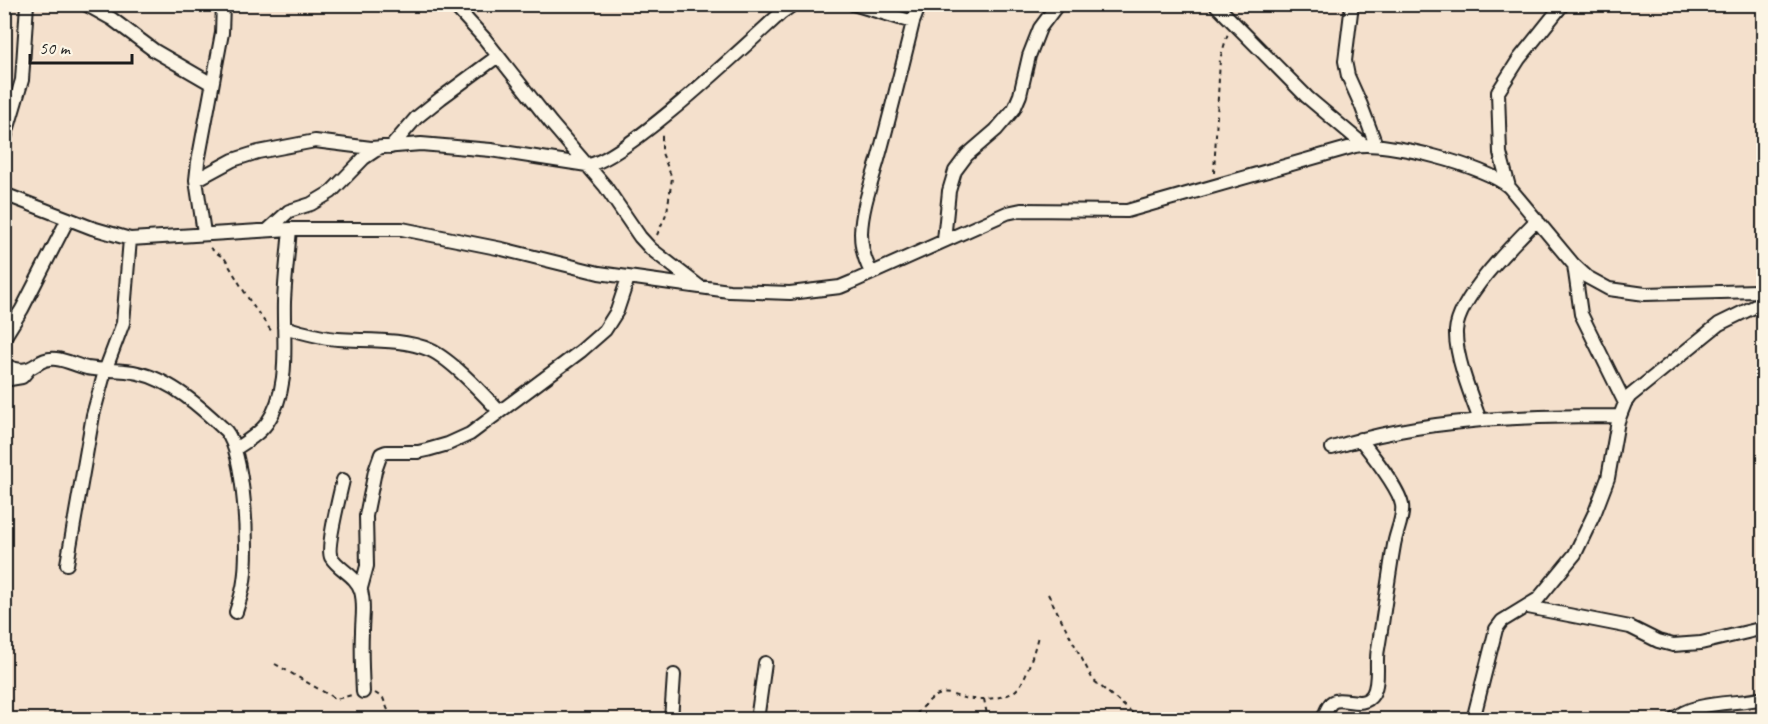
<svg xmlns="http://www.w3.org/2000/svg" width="1768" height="724" viewBox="0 0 1768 724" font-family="Caveat,sans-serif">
  <rect width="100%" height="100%" fill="#f4e0cc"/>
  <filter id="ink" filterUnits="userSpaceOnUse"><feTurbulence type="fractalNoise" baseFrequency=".0167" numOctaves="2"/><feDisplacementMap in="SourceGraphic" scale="12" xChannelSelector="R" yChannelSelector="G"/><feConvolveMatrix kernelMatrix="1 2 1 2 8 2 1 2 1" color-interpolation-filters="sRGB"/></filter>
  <g filter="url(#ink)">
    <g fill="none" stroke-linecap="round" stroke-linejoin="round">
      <defs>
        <path id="minor" d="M85 4 112 19 155 51 212 84
          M453 4 484 38 551 123 605 186 640 237 651 249 700 287
          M853 4 913 22
          M1215 4 1307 97 1364 145
          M1352 4 1345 61 1348 76 1361 105 1376 145
          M4 141 22 80 27 4
          M391 147 416 118 441 98 498 56
          M196 180 233 160 258 152 315 141 371 148 421 144 491 150 587 165C622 163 749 42 781 13L794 4
          M1509 187 1500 153 1498 92 1519 59 1563 4
          M4 194 92 228 130 239 290 229H402L502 249 599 273 729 291 790 293 840 287 852 282 1007 213 1021 210 1127 211 1355 146C1385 140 1487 166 1509 187L1574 265 1587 277 1609 289 1645 294 1757 291 1764 292
          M268 230 289 211 311 204 331 192 364 158 379 148
          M204 233 196 180 198 162 222 33 223 4
          M944 240 949 191 955 171 967 155 996 130 1014 109 1020 95 1029 56 1040 28 1058 4
          M1574 265 1581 314 1625 403
          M871 272C864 259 861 248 861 233 862 206 872 182 879 156 891 112 902 67 913 22L920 4
          M284 327C302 332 319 338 338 339 367 341 402 338 430 350 452 360 482 393 499 411
          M4 338 22 309 68 219
          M4 365C37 379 32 357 56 359 67 360 77 366 87 368 104 371 121 369 138 373 171 380 202 408 226 431 245 455 249 550 244 581 243 591 239 602 236 612
          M4 380 22 377 28 370
          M1480 420C1471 396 1455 356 1456 331 1458 298 1514 243 1537 220
          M1332 448C1425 418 1522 416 1620 416
          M235 449C246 442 259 434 267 423 291 389 283 341 284 302 285 278 288 253 290 229
          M343 480C340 494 326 548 331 557 339 570 356 575 361 591 365 605 362 618 362 632 361 652 362 672 363 692
          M67 564 93 415 105 371 123 323 130 239
          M361 588 367 566 366 516 375 471 381 454 386 452H418L427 450 448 444 470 434 581 351 605 330 617 311 628 278
          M1528 607 1630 627 1658 641 1673 645 1701 643 1764 628
          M671 720 674 675
          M757 720 765 663
          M1322 720C1325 715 1327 707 1331 703 1341 694 1363 711 1373 694 1380 681 1375 662 1378 649 1384 614 1388 579 1394 545 1396 532 1404 517 1402 505 1399 488 1371 453 1360 439
          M1473 720 1496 629 1502 621 1538 599 1575 554 1595 512 1608 478 1618 421 1625 403 1630 396 1719 324 1764 302
          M1673 720C1694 700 1736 705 1764 698"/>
      </defs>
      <use href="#minor" stroke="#1c1c1c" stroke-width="16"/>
      <path stroke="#1c1c1c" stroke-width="2" stroke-dasharray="4.5 4.5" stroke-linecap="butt" d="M1214 173 1220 59 1228 33
        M657 235 667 212 672 178 662 153V135
        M210 248 225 259 251 303 272 332
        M1048 594 1093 680 1141 720
        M275 664 336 699 352 695
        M375 693 383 698 392 720
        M984 699 988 720
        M909 720C921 713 928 696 942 694 949 692 957 697 964 698 979 700 1008 700 1018 688 1026 680 1035 648 1038 636"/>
      <use href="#minor" stroke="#fcf5e5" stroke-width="12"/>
    </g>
  </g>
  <rect width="1768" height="724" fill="none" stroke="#fcf5e5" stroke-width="24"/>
  <rect x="12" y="12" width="1744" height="700" fill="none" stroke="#1c1c1c" stroke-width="2" filter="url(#ink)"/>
  <path d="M30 54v9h102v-9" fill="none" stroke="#1c1c1c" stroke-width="3"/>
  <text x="39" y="54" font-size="18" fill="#1c1c1c" stroke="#fcf5e5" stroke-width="4.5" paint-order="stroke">50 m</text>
</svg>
